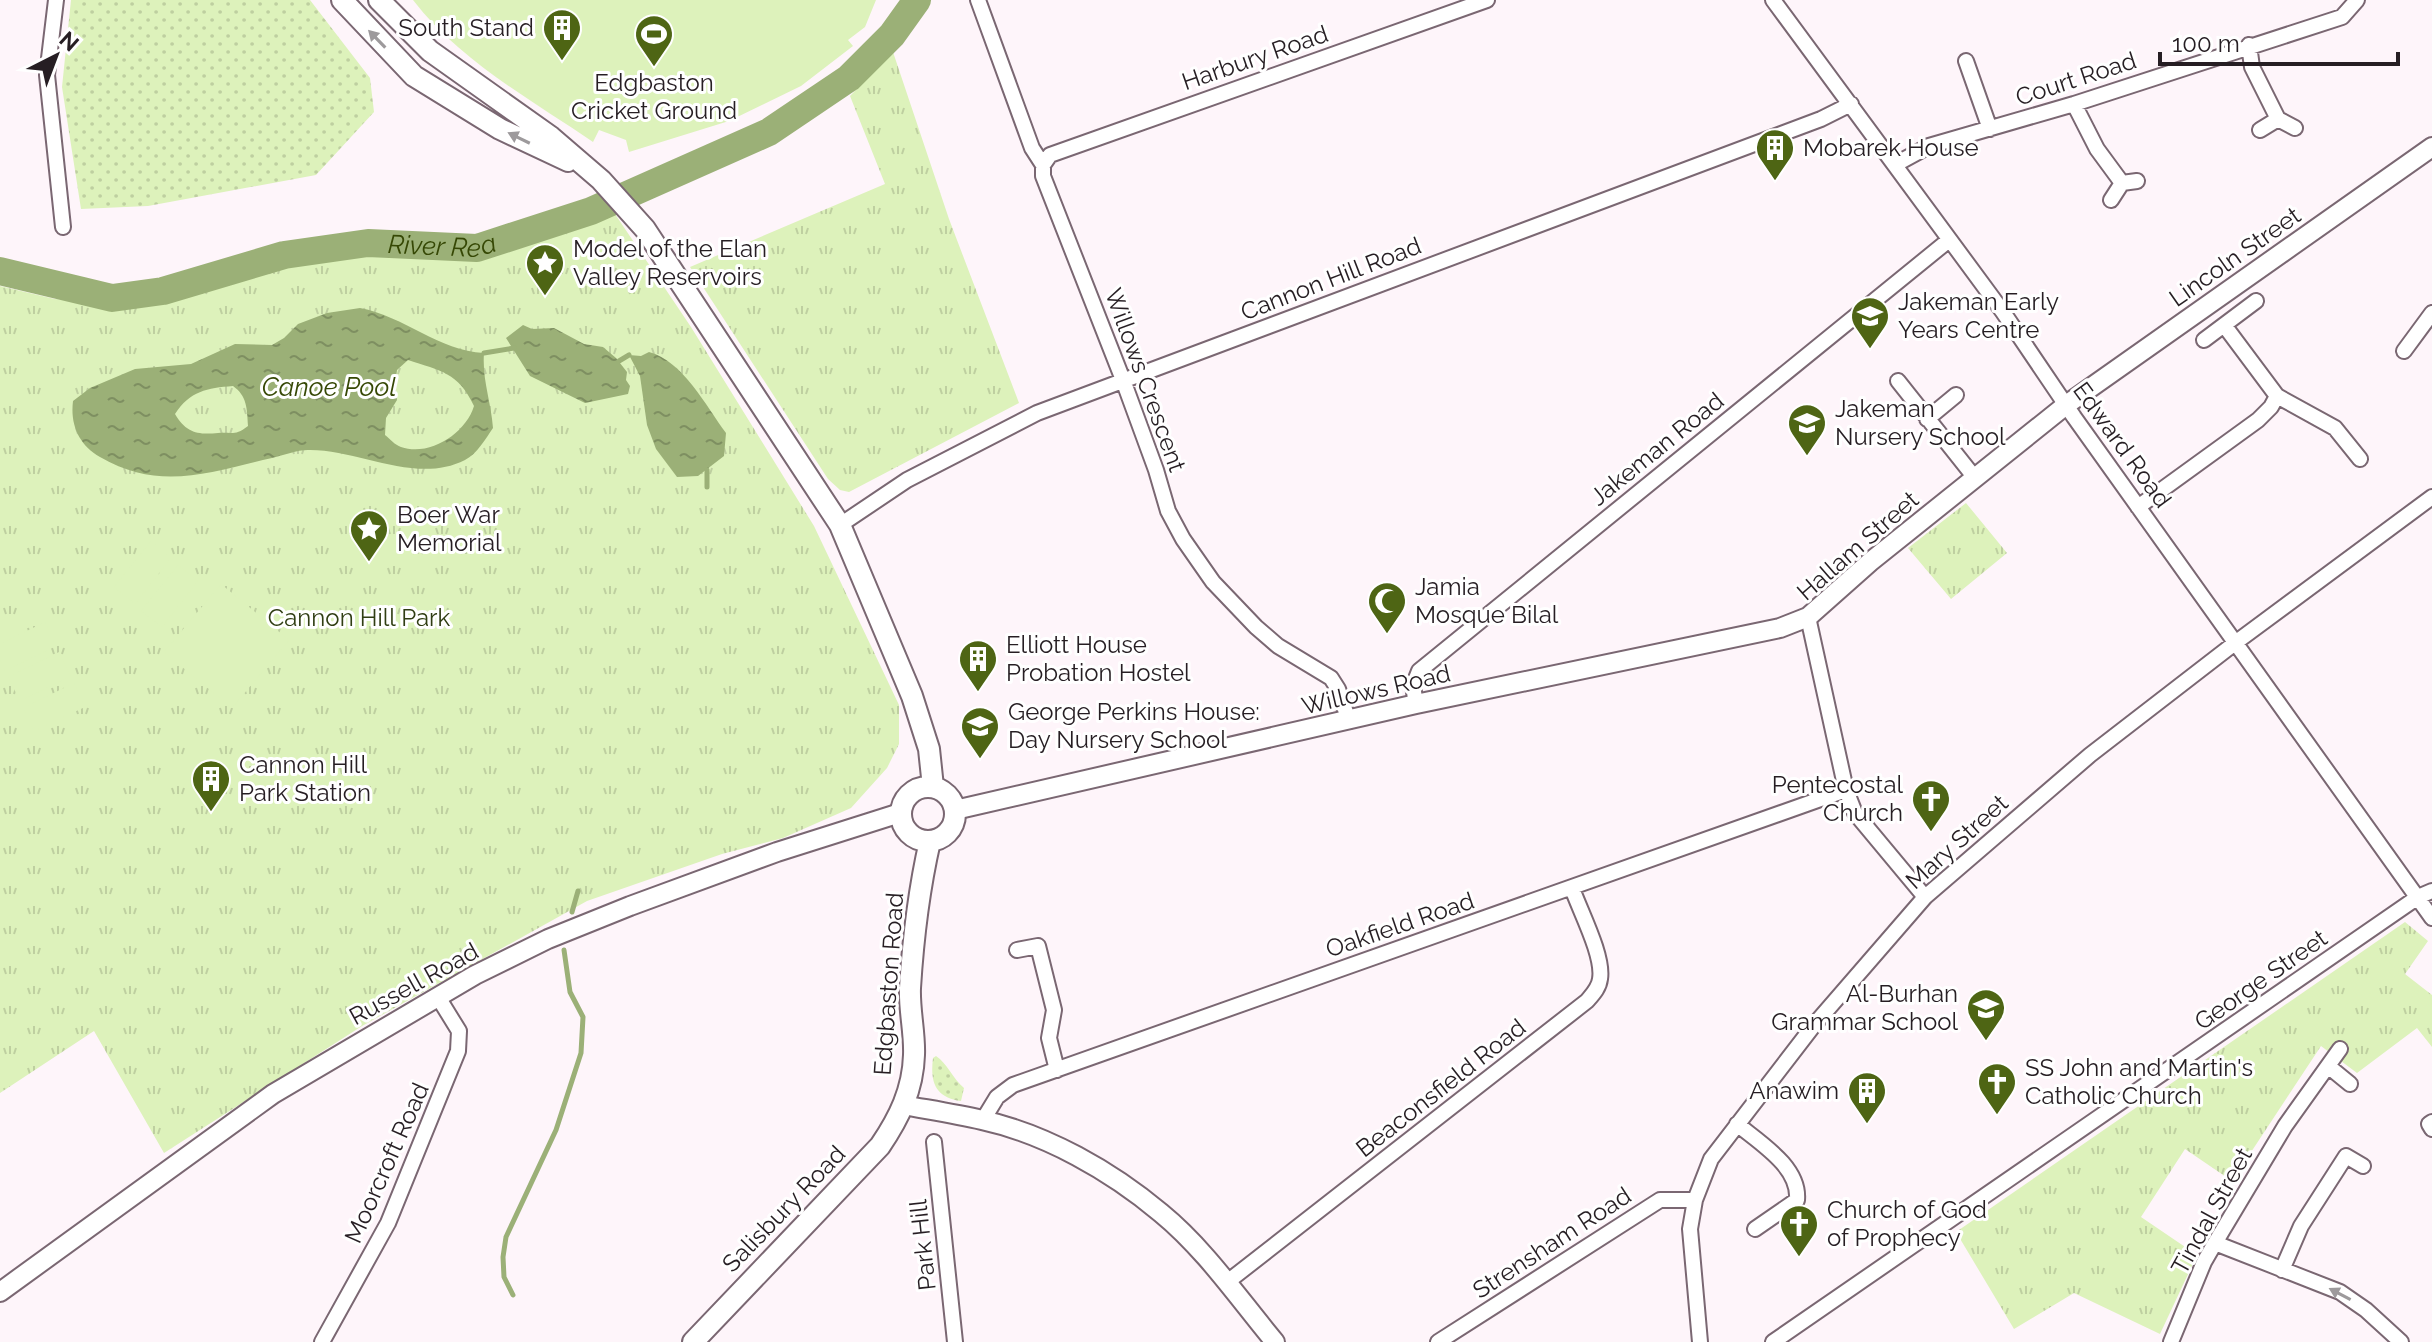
<svg xmlns="http://www.w3.org/2000/svg" width="2432" height="1342" viewBox="0 0 2432 1342" font-family="Raleway,sans-serif">
  <defs>
    <pattern id="grass-dots" width="8" height="8" patternUnits="userSpaceOnUse" patternTransform="scale(2)"><rect width="8" height="8" fill="#ddf2bb"/><path d="M2 2h.1M6 6h.1" fill="none" stroke="#becfa0" stroke-width="1.8" stroke-linecap="round"/></pattern>
    <pattern id="park-tufts" width="24" height="20" patternUnits="userSpaceOnUse" patternTransform="scale(2)"><rect width="24" height="20" fill="#ddf2bb"/><path d="M3 7l-1-3M5 7V3M7 7l1-3M15 17l-1-3M17 17v-4M19 17l1-3" fill="none" stroke="#becfa0"/></pattern>
    <pattern id="water-ripples" width="26" height="14" patternUnits="userSpaceOnUse" patternTransform="scale(2)"><rect width="26" height="14" fill="#9bb077"/><path d="M2 4q2-2 4 0t4 0M15 11q2-2 4 0t4 0" fill="none" stroke="#7e8f61"/></pattern>
  </defs>
  <rect width="100%" height="100%" fill="#fef5fa"/>
  <path fill="url(#grass-dots)" d="M71 0H310L370 78 374 112 316 175 148 206 81 209 62 87Z
    M936 1056C947 1063 953 1079 964 1088L961 1101C935 1097 930 1082 933 1058Z"/>
  <path fill="url(#park-tufts)" d="M893 52 949 219 1019 403 849 492 840 490 828 479 690 267 885 184 850 96Z
    M613 211 691 327 814 526 899 705V744L887 768 851 808 783 838 722 854 587 901 362 1026 164 1153 94 1031 0 1093V286L55 299 132 303 203 283 366 250 481 254Z
    M1966 503 2007 553 1951 599 1908 548Z
    M2405 922 2428 941 2405 974 2432 995V1047L2417 1028 2357 1073 2321 1046 2232 1181 2185 1149 2141 1217 2197 1255 2160 1334 2074 1293 2014 1329 1956 1232Z"/>
  <path fill="#ddf2bb" d="M413 0H876L865 27 848 40 853 46 801 86 729 121 629 152 626 140 599 130 593 142C530 99 460 61 413 0Z
    M151 541 171 558 135 604 114 587Z
    M178 565 198 581 162 627 141 611Z
    M221 584 289 640 232 708 164 652Z
    M45 622 56 646 5 671 0 660V644Z
    M59 652 71 676 20 701 8 677Z
    M74 683 85 707 34 731 23 708Z"/>
  <path fill="url(#water-ripples)" fill-rule="evenodd" d="M360 308C404 316 439 351 484 353 482 380 491 401 493 428 486 438 477 454 465 460 416 485 359 449 308 450 297 450 284 455 272 458 209 472 161 492 100 457 79 445 70 425 73 401L90 388 135 369 191 364 235 344 272 345 284 338 298 324 327 313ZM408 360C441 371 458 372 474 406 466 433 430 457 401 447 395 445 390 439 385 435L386 418 397 400 395 385 397 370ZM233 386C247 396 247 408 248 426 235 436 233 432 218 433 198 435 186 433 175 414 190 391 207 388 233 386Z
    M523 325 532 329 554 328 584 344 603 347 616 358 627 372 626 380 630 386 628 394 585 403 530 376 506 338Z
    M649 352C683 361 706 406 726 433L724 456 698 476 677 477 656 449 647 425 640 376 629 355 641 356Z"/>
  <g fill="none" stroke-linecap="round" stroke-linejoin="round">
    <path stroke="#9bb077" stroke-width="5" d="M484 353 514 348
      M619 361 629 355
      M707 487V470
      M572 912 578 891
      M513 1295 504 1277 503 1257 506 1237 556 1130 581 1053 583 1017 570 992 564 950"/>
    <path stroke="#9bb077" stroke-width="28" id="s1" d="M0 271 112 298 163 291 284 255 368 243 477 248 591 211 769 132 849 78 892 35 917 0"/>
    <defs>
      <path id="minor" d="M56 0 47 75 63 227
        M978 0 1032 148 1043 165V176L1123 380 1156 470 1168 511 1183 539 1213 582 1256 627 1278 646 1331 678 1338 689 1349 721
        M1773 0 2003 312 2074 417 2432 918
        M2249 45 2252 67 2278 119
        M1966 61 1990 129
        M2074 104 2097 149 2122 183
        M2260 130 2278 119 2295 128
        M1896 164 1929 146 2074 104 2342 17 2357 0
        M1043 165 1050 155 1487 0
        M2111 200 2122 183 2137 181
        M2224 325 2277 396 2335 428 2360 459
        M2204 340 2256 301
        M2404 351 2432 313
        M1898 381 1975 478
        M1927 419 1956 395
        M2138 507 2258 420 2271 407 2277 396
        M840 525 907 480 1037 413 1821 119 1851 104
        M1808 617 1846 790 1855 813 1925 897
        M1416 704 1413 686 1419 671 1949 240
        M1017 950 1038 946 1054 1010 1049 1038 1057 1070
        M2328 1066 2350 1084
        M983 1120 997 1097 1013 1085 1846 790
        M2432 1122 2429 1124 2432 1129
        M1737 1124C1760 1143 1800 1167 1797 1200L1755 1229
        M934 1142 955 1342
        M2215 1243 2340 1292 2366 1310 2401 1342
        M2282 1270 2301 1226 2346 1156 2363 1166
        M1226 1283 1587 1001C1593 994 1599 988 1600 979 1604 956 1580 911 1572 888
        M322 1342 388 1223 458 1051 459 1031 438 997
        M1438 1342 1660 1200H1695
        M1700 1342 1690 1229 1695 1200 1711 1159 1814 1025 1925 897 2090 755 2235 643 2432 497
        M1773 1342C1988 1194 2204 1047 2418 897L2432 891
        M2171 1342 2204 1262 2215 1243 2285 1126 2340 1049"/>
      <path id="tertiary" d="M955 810 1416 704 1780 628 1808 617 1870 562 2066 405 2432 147
        M903 1105C930 1110 956 1114 982 1120 1046 1134 1111 1171 1161 1213 1205 1249 1239 1299 1275 1342
        M0 1292 273 1094 475 975 548 939 630 906 777 852 900 813"/>
      <path id="secondary" d="M342 0 414 76 500 129 568 161
        M379 0 430 51 551 137 601 180 645 229 840 525 912 696 929 749 933 787
        M901 814a27 27 0 1 1 54 0a27 27 0 1 1-54 0Z
        M693 1342 880 1146C899 1118 913 1090 914 1055 915 1033 909 1010 910 988 913 939 919 889 930 841"/>
    </defs>
    <use href="#minor" stroke="#7a6772" stroke-width="18"/>
    <use href="#tertiary" stroke="#7a6772" stroke-width="22"/>
    <use href="#secondary" stroke="#7a6772" stroke-width="24"/>
    <use href="#minor" stroke="#fff" stroke-width="14"/>
    <use href="#tertiary" stroke="#fff" stroke-width="18"/>
    <use href="#secondary" stroke="#fff" stroke-width="20"/>
  </g>
  <defs><path id="oneway-solid" d="M-6-.8H1V-3.2L6.5 0L1 3.2V.8H-6Z" transform="scale(2)"/></defs>
  <g fill="#9d9a9c">
    <use href="#oneway-solid" transform="translate(377 39) rotate(-134)"/>
    <use href="#oneway-solid" transform="translate(519 138) rotate(-154)"/>
    <use href="#oneway-solid" transform="translate(2340 1294) rotate(-152)"/>
  </g>
  <defs>
    <symbol id="building-pin" viewBox="-11 -11 22 30"><path d="M0 17L-7.5 6A9.5 9.5 0 1 1 7.5 6Z" fill="#4e6514" stroke="#fff"/><path d="M-4-6H4V6H1V3H-1V6H-4ZM-2.5-4.3h1.7v1.8h-1.7ZM.8-4.3h1.7v1.8H.8ZM-2.5-1h1.7V.8h-1.7ZM.8-1h1.7V.8H.8Z" fill="#fff"/></symbol>
    <symbol id="stadium-pin" viewBox="-11 -11 22 30"><path d="M0 17L-7.5 6A9.5 9.5 0 1 1 7.5 6Z" fill="#4e6514" stroke="#fff"/><path d="M0-5a6.5 5 0 1 0 0 10a6.5 5 0 1 0 0-10ZM-3.5-1.8h7v3.6h-7Z" fill="#fff"/></symbol>
    <symbol id="sight-pin" viewBox="-11 -11 22 30"><path d="M0 17L-7.5 6A9.5 9.5 0 1 1 7.5 6Z" fill="#4e6514" stroke="#fff"/><path d="M0-6L1.8-2.2L6-1.7L2.9 1.2L3.7 5.4L0 3.3L-3.7 5.4L-2.9 1.2L-6-1.7L-1.8-2.2Z" fill="#fff"/></symbol>
    <symbol id="school-pin" viewBox="-11 -11 22 30"><path d="M0 17L-7.5 6A9.5 9.5 0 1 1 7.5 6Z" fill="#4e6514" stroke="#fff"/><path d="M0-5L7-2L0 1L-7-2ZM-4 1L0 2.5L4 1V4Q0 6-4 4Z" fill="#fff"/></symbol>
    <symbol id="mosque-pin" viewBox="-11 -11 22 30"><path d="M0 17L-7.5 6A9.5 9.5 0 1 1 7.5 6Z" fill="#4e6514" stroke="#fff"/><path d="M3.5-4.9A6 6 0 1 0 3.5 4.9A5 5 0 1 1 3.5-4.9Z" fill="#fff"/></symbol>
    <symbol id="church-pin" viewBox="-11 -11 22 30"><path d="M0 17L-7.5 6A9.5 9.5 0 1 1 7.5 6Z" fill="#4e6514" stroke="#fff"/><path d="M-1.2-6h2.4v3.5h3.3v2.4h-3.3V6h-2.4V-.1h-3.3v-2.4h3.3Z" fill="#fff"/></symbol>
  </defs>
  <g fill-rule="evenodd">
    <use href="#building-pin" x="540" y="6" width="44" height="60"/>
    <use href="#stadium-pin" x="632" y="12" width="44" height="60"/>
    <use href="#building-pin" x="1753" y="126" width="44" height="60"/>
    <use href="#sight-pin" x="523" y="241" width="44" height="60"/>
    <use href="#school-pin" x="1848" y="294" width="44" height="60"/>
    <use href="#school-pin" x="1785" y="401" width="44" height="60"/>
    <use href="#sight-pin" x="347" y="507" width="44" height="60"/>
    <use href="#mosque-pin" x="1365" y="579" width="44" height="60"/>
    <use href="#building-pin" x="956" y="637" width="44" height="60"/>
    <use href="#school-pin" x="958" y="704" width="44" height="60"/>
    <use href="#building-pin" x="189" y="757" width="44" height="60"/>
    <use href="#church-pin" x="1909" y="777" width="44" height="60"/>
    <use href="#school-pin" x="1964" y="986" width="44" height="60"/>
    <use href="#church-pin" x="1975" y="1060" width="44" height="60"/>
    <use href="#building-pin" x="1845" y="1069" width="44" height="60"/>
    <use href="#church-pin" x="1777" y="1202" width="44" height="60"/>
  </g>
  <g text-anchor="middle" stroke-width="6" stroke-linejoin="round" paint-order="stroke">
    <g font-size="24" fill="#261e23" stroke="#fff" text-anchor="start">
      <text x="534" y="36" text-anchor="end">South Stand</text>
      <text x="654" y="91" text-anchor="middle">Edgbaston<tspan x="654" dy="28">Cricket Ground</tspan></text>
      <text x="1803" y="156">Mobarek House</text>
      <text x="573" y="257">Model of the Elan<tspan x="573" dy="28">Valley Reservoirs</tspan></text>
      <text x="1898" y="310">Jakeman Early<tspan x="1898" dy="28">Years Centre</tspan></text>
      <text x="1835" y="417">Jakeman<tspan x="1835" dy="28">Nursery School</tspan></text>
      <text x="397" y="523">Boer War<tspan x="397" dy="28">Memorial</tspan></text>
      <text x="1415" y="595">Jamia<tspan x="1415" dy="28">Mosque Bilal</tspan></text>
      <text x="1006" y="653">Elliott House<tspan x="1006" dy="28">Probation Hostel</tspan></text>
      <text x="1008" y="720">George Perkins House:<tspan x="1008" dy="28">Day Nursery School</tspan></text>
      <text x="239" y="773">Cannon Hill<tspan x="239" dy="28">Park Station</tspan></text>
      <text x="1903" y="793" text-anchor="end">Pentecostal<tspan x="1903" dy="28">Church</tspan></text>
      <text x="1958" y="1002" text-anchor="end">Al-Burhan<tspan x="1958" dy="28">Grammar School</tspan></text>
      <text x="2025" y="1076">SS John and Martin's<tspan x="2025" dy="28">Catholic Church</tspan></text>
      <text x="1839" y="1099" text-anchor="end">Anawim</text>
      <text x="1827" y="1218">Church of God<tspan x="1827" dy="28">of Prophecy</tspan></text>
    </g>
    <g font-size="24" fill="#261e23" stroke="#fff">
      <text transform="translate(1255 58) rotate(-19)" y="8">Harbury Road</text>
      <text transform="translate(2076 79) rotate(-18)" y="8">Court Road</text>
      <text transform="translate(2235 257) rotate(-35)" y="8">Lincoln Street</text>
      <text transform="translate(1331 279) rotate(-21)" y="8">Cannon Hill Road</text>
      <text transform="translate(1145 380) rotate(70)" y="8">Willows Crescent</text>
      <text transform="translate(2122 445) rotate(54)" y="8">Edward Road</text>
      <text transform="translate(1657 449) rotate(-39)" y="8">Jakeman Road</text>
      <text transform="translate(1858 546) rotate(-41)" y="8">Hallam Street</text>
      <text transform="translate(1376 690) rotate(-13)" y="8">Willows Road</text>
      <text transform="translate(1957 842) rotate(-42)" y="8">Mary Street</text>
      <text transform="translate(1400 925) rotate(-19)" y="8">Oakfield Road</text>
      <text transform="translate(2261 980) rotate(-35)" y="8">George Street</text>
      <text transform="translate(414 984) rotate(-29)" y="8">Russell Road</text>
      <text transform="translate(889 984) rotate(-86)" y="8">Edgbaston Road</text>
      <text transform="translate(1441 1088) rotate(-38)" y="8">Beaconsfield Road</text>
      <text transform="translate(387 1163) rotate(-66)" y="8">Moorcroft Road</text>
      <text transform="translate(784 1209) rotate(-46)" y="8">Salisbury Road</text>
      <text transform="translate(2212 1211) rotate(-61)" y="8">Tindal Street</text>
      <text transform="translate(1552 1243) rotate(-33)" y="8">Strensham Road</text>
      <text transform="translate(923 1245) rotate(-96)" y="8">Park Hill</text>
    </g>
    <g font-size="24" fill="#303e13" stroke="#fff">
      <text x="359" y="626">Cannon Hill Park</text>
    </g>
    <g font-size="26" font-style="italic" fill="#364805" stroke="#fff">
      <text dy="9" stroke="none"><textPath href="#s1" startOffset="452">River Rea</textPath></text>
      <text x="329" y="396">Canoe Pool</text>
    </g>
  </g>
  <g transform="translate(56 56) rotate(42)" stroke="#ffffff" stroke-width="6" paint-order="stroke">
  <path d="M0-6L14 30L0 20L-14 30Z" fill="#261e23"/>
  <text y="-12" font-size="22" font-weight="bold" text-anchor="middle" fill="#261e23">N</text>
  </g>
  <path d="M2160 52v12h238v-12" fill="none" stroke="#261e23" stroke-width="4"/>
  <text x="2172" y="52" font-size="24" fill="#261e23" stroke="#ffffff" stroke-width="6" paint-order="stroke">100 m</text>
</svg>
